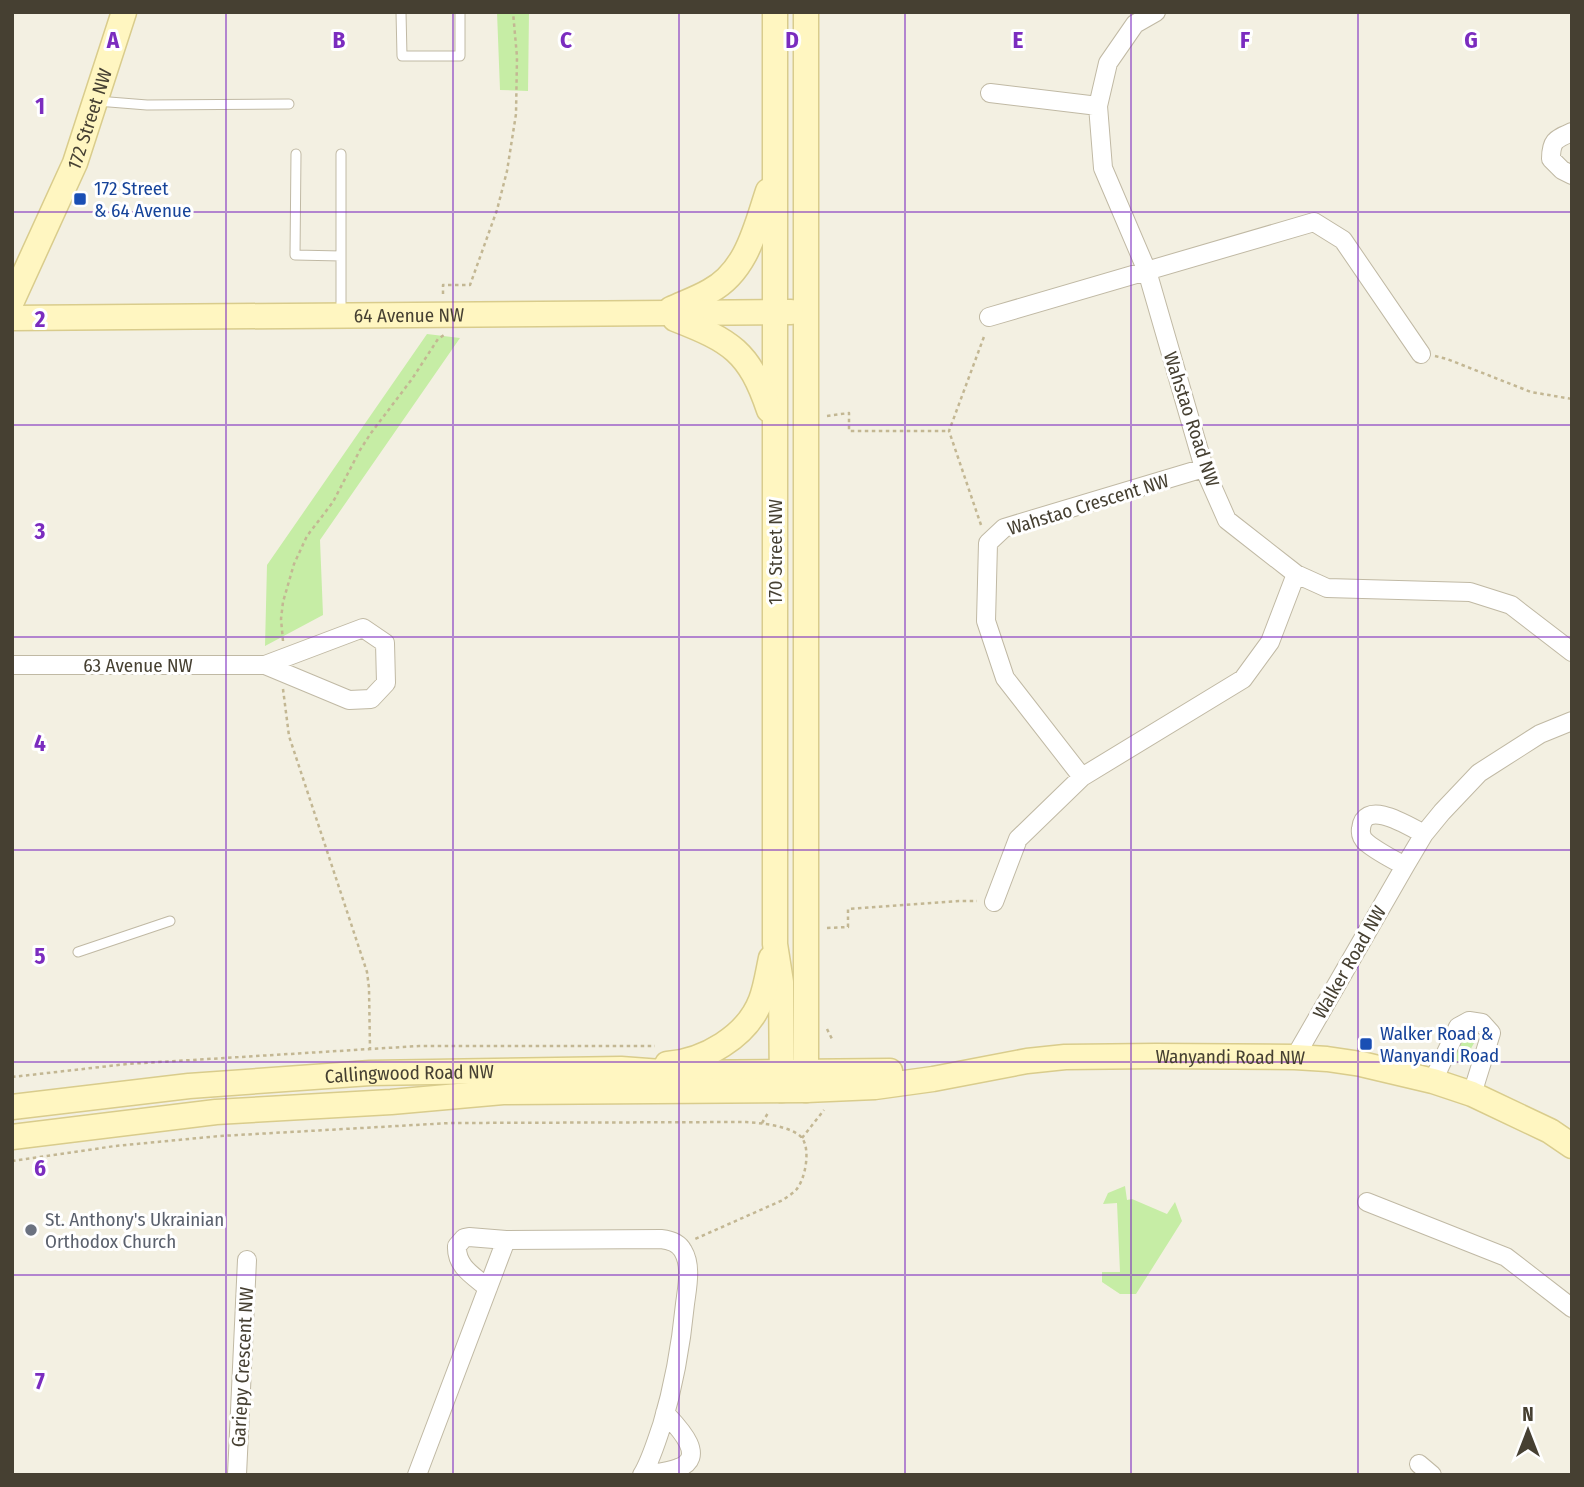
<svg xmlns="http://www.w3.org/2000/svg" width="1584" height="1487" viewBox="0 0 1584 1487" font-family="'Fira Sans Condensed',sans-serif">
  <rect width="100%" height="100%" fill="#f3f0e2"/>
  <path fill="#c6eda5" d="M497 12H529L528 91 500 90Z
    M427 334 460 338 320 540 323 615 265 646 267 565Z
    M1471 1030 1478 1036 1464 1061 1455 1064 1454 1057 1465 1034Z
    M1125 1186 1127 1200 1132 1199 1167 1214 1175 1202 1182 1221 1136 1294H1120L1102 1282V1272H1120L1117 1203 1103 1204 1108 1193Z"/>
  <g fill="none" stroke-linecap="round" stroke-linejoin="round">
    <defs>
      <path id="lane" d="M401 12 402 56H460V12
        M97 101 147 105 289 104
        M296 154 295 255 341 256
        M341 154V313
        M78 952 170 921"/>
      <path id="street" d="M1156 12 1135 24 1108 63 1098 106 1103 168 1147 271 1204 468 1227 520 1296 574 1327 588 1470 592 1511 605 1572 652
        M990 93 1098 106
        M1572 132C1556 139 1551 140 1551 159L1562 170 1572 175
        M989 317 1314 222 1343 240 1421 354
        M363 628 385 643 386 683 371 699 349 700 265 665Z
        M12 665H265
        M1082 777 1005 678 986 621 988 543 1004 528 1204 468
        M1405 866C1392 859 1378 852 1367 843 1363 840 1360 835 1361 829 1364 797 1410 827 1424 834
        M994 902 1018 839 1082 777 1243 679 1270 642 1296 574
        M1295 1057 1405 866 1424 834 1442 812 1479 773 1540 734 1572 721
        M1433 1081 1458 1027 1469 1021 1482 1023 1491 1033 1472 1094
        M1367 1202 1506 1257 1572 1308
        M488 1288C474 1276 456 1267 457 1246L464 1238 469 1237 506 1240
        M1419 1464 1432 1475
        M237 1475 247 1260
        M417 1475 506 1240 661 1239C670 1240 679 1243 683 1251 692 1266 687 1288 685 1304 681 1345 674 1385 662 1425 656 1442 651 1460 642 1475
        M644 1475C655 1473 668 1472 678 1468 709 1457 676 1425 665 1413"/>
      <g id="secondary">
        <path d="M775 12V944L781 982 782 1090"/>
        <path d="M806 12V1090"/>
        <path id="s1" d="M12 301 75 163 124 12"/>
        <path d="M671 309C684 303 698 298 710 291 747 271 756 227 768 191"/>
        <path id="s2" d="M12 318 791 312"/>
        <path d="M675 319C731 341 749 351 769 410"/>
        <path d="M667 1064C704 1061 747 1037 761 1000 766 987 768 972 771 958"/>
        <path id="s3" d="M12 1107 189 1086 370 1073 621 1069 675 1073 890 1071"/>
        <path id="s4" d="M12 1137 216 1112 391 1102 503 1092 806 1090 875 1087 933 1079 1027 1061 1065 1057 1156 1056 1295 1057 1327 1059 1361 1064 1433 1081 1472 1094 1550 1131 1572 1146"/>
      </g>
    </defs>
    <use href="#lane" stroke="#c0b9a4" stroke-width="11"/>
    <use href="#street" stroke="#c0b9a4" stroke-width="20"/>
    <use href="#secondary" stroke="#d9cc8c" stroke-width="27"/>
    <path stroke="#c3b793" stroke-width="2.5" stroke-dasharray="3.5 3.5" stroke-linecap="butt" d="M443 294V285H470L497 210 507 171 516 114 517 57 513 12
      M1435 356 1447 359 1531 392 1572 399
      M827 416 849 413V431H949
      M981 525 949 431 985 334
      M283 641 281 619 283 602 294 564 307 536 333 502 360 450 371 433 412 379 438 339 444 335
      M283 689 289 736 367 972 369 988 370 1049
      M827 928 848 927V909L959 901H977
      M827 1029 833 1041
      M12 1077 127 1064 419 1046H655
      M762 1123 768 1113
      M802 1138 824 1110
      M12 1161 115 1146 220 1136 450 1123 746 1122C761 1123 792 1126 802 1138 811 1150 805 1180 796 1190 792 1194 787 1197 783 1200L695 1239"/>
    <use href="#lane" stroke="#fff" stroke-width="9"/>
    <use href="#street" stroke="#fff" stroke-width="18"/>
    <use href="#secondary" stroke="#fff6c1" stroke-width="24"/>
  </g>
  <path fill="none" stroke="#7b2cbf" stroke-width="2" stroke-opacity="0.55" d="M226 12V1475M453 12V1475M679 12V1475M905 12V1475M1131 12V1475M1358 12V1475M12 212H1572M12 425H1572M12 637H1572M12 850H1572M12 1062H1572M12 1275H1572"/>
  <g fill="#1a4fb4" stroke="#fff" stroke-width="2.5">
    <rect x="73" y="192" width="14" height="14" rx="3.5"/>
    <rect x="1359" y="1037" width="14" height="14" rx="3.5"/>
  </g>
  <circle fill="#6b7280" stroke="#fff" stroke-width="2.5" cx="31" cy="1230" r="7"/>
  <g text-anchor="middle" stroke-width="6" stroke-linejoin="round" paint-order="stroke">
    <g font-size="19" fill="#464032" stroke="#fff">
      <text dy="7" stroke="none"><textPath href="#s1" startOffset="198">172 Street NW</textPath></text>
      <text dy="7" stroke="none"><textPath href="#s2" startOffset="397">64 Avenue NW</textPath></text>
      <text transform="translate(1192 419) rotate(72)" y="7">Wahstao Road NW</text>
      <text transform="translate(1088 504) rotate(-17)" y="7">Wahstao Crescent NW</text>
      <text transform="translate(775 552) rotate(-90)" y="7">170 Street NW</text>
      <text x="138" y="672">63 Avenue NW</text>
      <text transform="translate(1349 962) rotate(-60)" y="7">Walker Road NW</text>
      <text dy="7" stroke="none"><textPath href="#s4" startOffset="1223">Wanyandi Road NW</textPath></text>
      <text dy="7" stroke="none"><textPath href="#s3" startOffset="399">Callingwood Road NW</textPath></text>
      <text transform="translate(242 1367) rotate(-87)" y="7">Gariepy Crescent NW</text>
    </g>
    <g font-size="19" fill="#164399" stroke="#fff" text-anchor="start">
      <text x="94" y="195">172 Street<tspan x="94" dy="22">&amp; 64 Avenue</tspan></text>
      <text x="1380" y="1040">Walker Road &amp;<tspan x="1380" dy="22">Wanyandi Road</tspan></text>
    </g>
    <g font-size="19" fill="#5b616d" stroke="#fff" text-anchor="start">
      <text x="45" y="1226">St. Anthony's Ukrainian<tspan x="45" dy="22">Orthodox Church</tspan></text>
    </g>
  </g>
  <g font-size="23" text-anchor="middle" font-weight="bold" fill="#7b2cbf" stroke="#fff" stroke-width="6" stroke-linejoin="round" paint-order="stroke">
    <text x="113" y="48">A</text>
    <text x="339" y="48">B</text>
    <text x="566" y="48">C</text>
    <text x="792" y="48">D</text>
    <text x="1018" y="48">E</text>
    <text x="1245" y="48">F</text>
    <text x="1471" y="48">G</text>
    <text x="40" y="114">1</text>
    <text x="40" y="327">2</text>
    <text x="40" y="539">3</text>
    <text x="40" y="751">4</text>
    <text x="40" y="964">5</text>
    <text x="40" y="1176">6</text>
    <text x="40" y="1389">7</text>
  </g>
  <rect width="1584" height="1487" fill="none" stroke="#464032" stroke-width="28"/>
  <g transform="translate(1528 1431)" stroke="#ffffff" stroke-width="5" paint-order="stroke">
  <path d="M0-5L12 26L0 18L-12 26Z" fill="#464032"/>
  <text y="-10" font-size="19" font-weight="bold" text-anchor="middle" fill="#464032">N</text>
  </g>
</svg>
